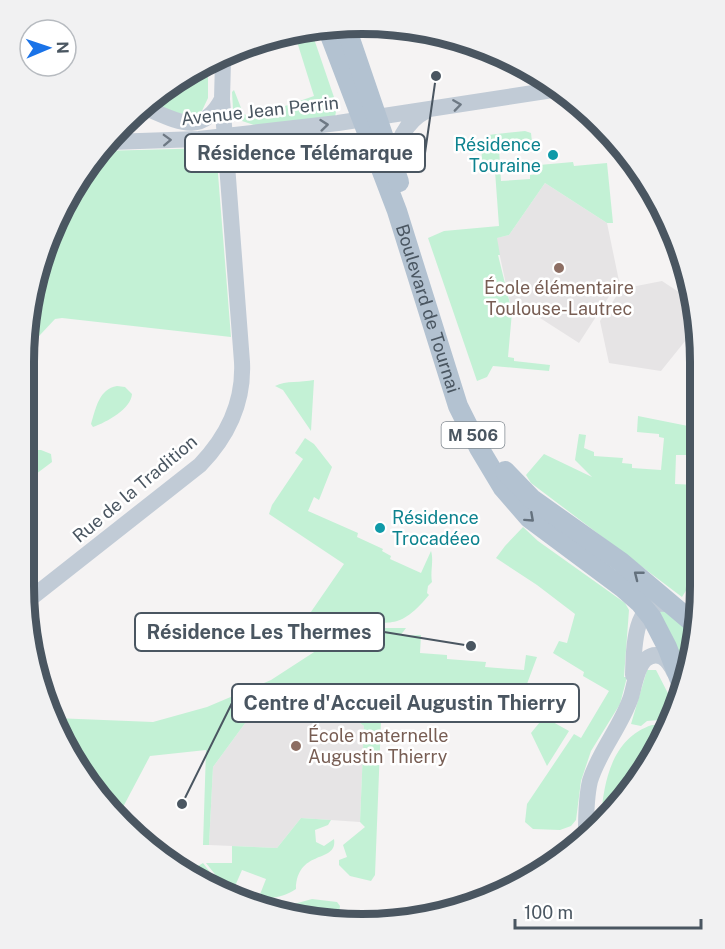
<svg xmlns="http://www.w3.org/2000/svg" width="725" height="949" viewBox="0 0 725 949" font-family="'Public Sans',sans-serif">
  <rect width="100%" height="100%" fill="#f5f3f3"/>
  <path fill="#e6e4e5" d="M545 183 607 223 619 281 579 343 526 309 512 312 496 238 509 235Z
    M662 281 694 302 698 325 661 371 609 363 600 321 621 289Z
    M306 683 364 726 360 822 301 818 277 848 209 845 213 767 257 707Z"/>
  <path fill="#c3f1d5" d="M297 30H311L337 106 335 117 254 125 242 121 233 109 232 92 234 90 243 113 250 118 314 96 294 32Z
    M208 67V98L200 115 196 117 159 109 197 71Z
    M525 131 531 133 532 142 504 144V148L499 149 501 181 530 179V175L540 174 539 165 573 162 574 166 607 163 613 223H607L545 183 509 235 497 238 500 255H498L512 312 508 357 514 358V361L550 365 549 371 493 366 487 377 477 381 428 238 444 231 499 226 495 171 483 172C482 160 479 143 488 135Z
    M213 148 216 154 218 174 231 337 62 318 55 319 25 351 36 275 94 157 100 151Z
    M314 380 311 431 283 390 275 386C286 380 301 383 314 380Z
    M117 386 125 387 132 394C131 409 107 422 93 427L91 424C96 408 99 389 117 386Z
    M638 416 698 428V449H687L686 455H676L675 484 698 485V580L696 583 698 585V596L687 589 682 597 531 483 526 475 544 454 592 477 575 460 579 434 586 435 584 448 594 452V456L623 458 622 463 632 464V468L661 470 664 438 659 437V434L637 432Z
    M305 438 314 444 332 467 319 500 314 497 308 511 358 533 357 537 383 549 382 551 391 556 390 559 421 573 431 551C434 560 430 572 432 582L428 586 427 593 429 595C394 637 388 615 347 628 338 631 330 638 323 643L304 622 344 564 269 514 272 505 303 459 295 453Z
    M28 450H41L51 454 52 462 24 483V453Z
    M523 527 538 541 625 603 629 610 624 677H627L620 704 591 751 581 781 576 820 571 826 560 830 533 829 525 822 527 804 574 734 581 738 609 691 583 676 584 672 553 653 559 641 567 643 575 614 537 585 496 558 505 546Z
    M666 609 698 631 687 680 658 611Z
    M366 628H406L400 636 421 635 420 653 447 655V659L486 662 485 667 524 670 526 655 537 657 521 700 522 716 512 721 501 700 492 689 447 713 376 701 381 722 375 875 371 881 350 876 339 865V860L347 857 343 845 365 827 360 822 364 726 307 683 257 707 213 767 209 845H203L206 750 150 756 122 809 117 807 115 812 70 756 54 718 153 722 207 707 271 680 345 632Z
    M647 670H656L676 709 671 719 647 721 641 726 631 724Z
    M544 717 569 731 547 766 531 733Z
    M652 725H668L644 774 601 817C604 781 612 738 652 725Z
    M301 818 331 820 328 825 315 830 316 842 324 846 334 839C338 864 297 848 296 889 285 896 273 900 259 897L266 879 242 870 232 893 229 892 206 863H232V846L277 848Z
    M203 863 226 893 189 876 193 869Z
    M312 899 337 902 340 906 338 920 275 914 269 911Z"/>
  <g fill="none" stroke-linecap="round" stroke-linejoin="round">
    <path stroke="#c1cbd6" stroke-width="16" d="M145 108 164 91
      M146 108C177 121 202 137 222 99
      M110 142 199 139 338 123 559 89
      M395 166C394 145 406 121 426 111
      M26 602 200 465C227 437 244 402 242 362L222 99 223 61
      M633 675C634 648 633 589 677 607
      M586 832C586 815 586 798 590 781 599 751 621 727 631 697 634 687 637 666 646 659 659 649 669 661 674 672"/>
    <g stroke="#b3c2d1" stroke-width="20">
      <path id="s1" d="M328 30 397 211 458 406 479 448 503 488 529 518 623 588 640 603 652 618 667 647 684 691"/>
      <path d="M347 30 399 182"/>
      <path d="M505 471 532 499 621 562 698 627"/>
    </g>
  </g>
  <defs><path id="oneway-chevron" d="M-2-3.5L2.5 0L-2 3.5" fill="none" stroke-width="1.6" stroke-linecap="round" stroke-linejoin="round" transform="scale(1.5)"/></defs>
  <g stroke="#6e7984">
    <use href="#oneway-chevron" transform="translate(457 105) rotate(-8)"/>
    <use href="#oneway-chevron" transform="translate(324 125) rotate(-6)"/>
    <use href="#oneway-chevron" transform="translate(167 140) rotate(-2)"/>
  </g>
  <g stroke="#64717d">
    <use href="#oneway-chevron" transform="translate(530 518) rotate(42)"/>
    <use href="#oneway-chevron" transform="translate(638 575) rotate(-142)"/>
  </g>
  <g fill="#0f9aa8" stroke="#fff" stroke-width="2">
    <circle cx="553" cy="155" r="6"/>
    <circle cx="380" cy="528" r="6"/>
  </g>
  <g fill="#8d6e63" stroke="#fff" stroke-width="2">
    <circle cx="559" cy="268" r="6"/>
    <circle cx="296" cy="746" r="6"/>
  </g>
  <g text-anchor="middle" stroke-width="5" stroke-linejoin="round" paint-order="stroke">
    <rect fill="#fff" stroke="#808990" stroke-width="1.5" x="441.5" y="422" width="63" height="26" rx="4.5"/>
    <g font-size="16" font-weight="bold" fill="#4a5661">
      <text x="473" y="441">M 506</text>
    </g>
    <g font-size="18" fill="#4a5661" stroke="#fff">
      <text transform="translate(260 111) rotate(-6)" y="6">Avenue Jean Perrin</text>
      <text dy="6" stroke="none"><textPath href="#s1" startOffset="296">Boulevard de Tournai</textPath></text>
      <text transform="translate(135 489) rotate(-40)" y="6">Rue de la Tradition</text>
    </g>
    <g font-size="18" fill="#0d838f" stroke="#fff" text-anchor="end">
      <text x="541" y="151">Résidence<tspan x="541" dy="21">Touraine</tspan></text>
      <text x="392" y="524" text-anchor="start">Résidence<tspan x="392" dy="21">Trocadéeo</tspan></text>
    </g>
    <g font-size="18" fill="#785e54" stroke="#fff">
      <text x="559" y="294">École élémentaire<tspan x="559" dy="21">Toulouse-Lautrec</tspan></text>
      <text x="308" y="742" text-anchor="start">École maternelle<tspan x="308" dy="21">Augustin Thierry</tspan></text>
    </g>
  </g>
  <path d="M0 0H725V949H0ZM362 34H362A328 328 0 0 1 690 362V586A328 328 0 0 1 362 914H362A328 328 0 0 1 34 586V362A328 328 0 0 1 362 34Z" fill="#f1f1f2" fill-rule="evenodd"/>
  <path fill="none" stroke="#4a5661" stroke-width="8" d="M362 34H362A328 328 0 0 1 690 362V586A328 328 0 0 1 362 914H362A328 328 0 0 1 34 586V362A328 328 0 0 1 362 34Z"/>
  <path fill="none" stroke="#4a5661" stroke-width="2" d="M436 76L425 153M471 646L384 632M182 804L232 703"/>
  <g fill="#4a5661" stroke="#fff" stroke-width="2">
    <circle cx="436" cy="76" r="6"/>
    <circle cx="471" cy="646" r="6"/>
    <circle cx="182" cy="804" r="6"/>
  </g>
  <g fill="#fff" stroke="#4a5661" stroke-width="2">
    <rect x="185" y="134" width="240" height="38" rx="6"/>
    <rect x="135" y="613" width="249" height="38" rx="6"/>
    <rect x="232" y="684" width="347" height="38" rx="6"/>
  </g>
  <g font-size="20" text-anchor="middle" font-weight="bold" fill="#4a5661">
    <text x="305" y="160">Résidence Télémarque</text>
    <text x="259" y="639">Résidence Les Thermes</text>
    <text x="405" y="710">Centre d'Accueil Augustin Thierry</text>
  </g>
  <g transform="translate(48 48) rotate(88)"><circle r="28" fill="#ffffff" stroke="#b7bbc0" stroke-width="1.5"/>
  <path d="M0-4.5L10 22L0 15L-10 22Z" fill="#1a73e8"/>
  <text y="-9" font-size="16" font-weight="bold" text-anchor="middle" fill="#4a5661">N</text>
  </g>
  <path d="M515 919v9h186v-9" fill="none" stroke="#4a5661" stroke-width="3"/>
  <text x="524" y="919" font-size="18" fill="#4a5661" stroke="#ffffff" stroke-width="4.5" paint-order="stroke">100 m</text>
</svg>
